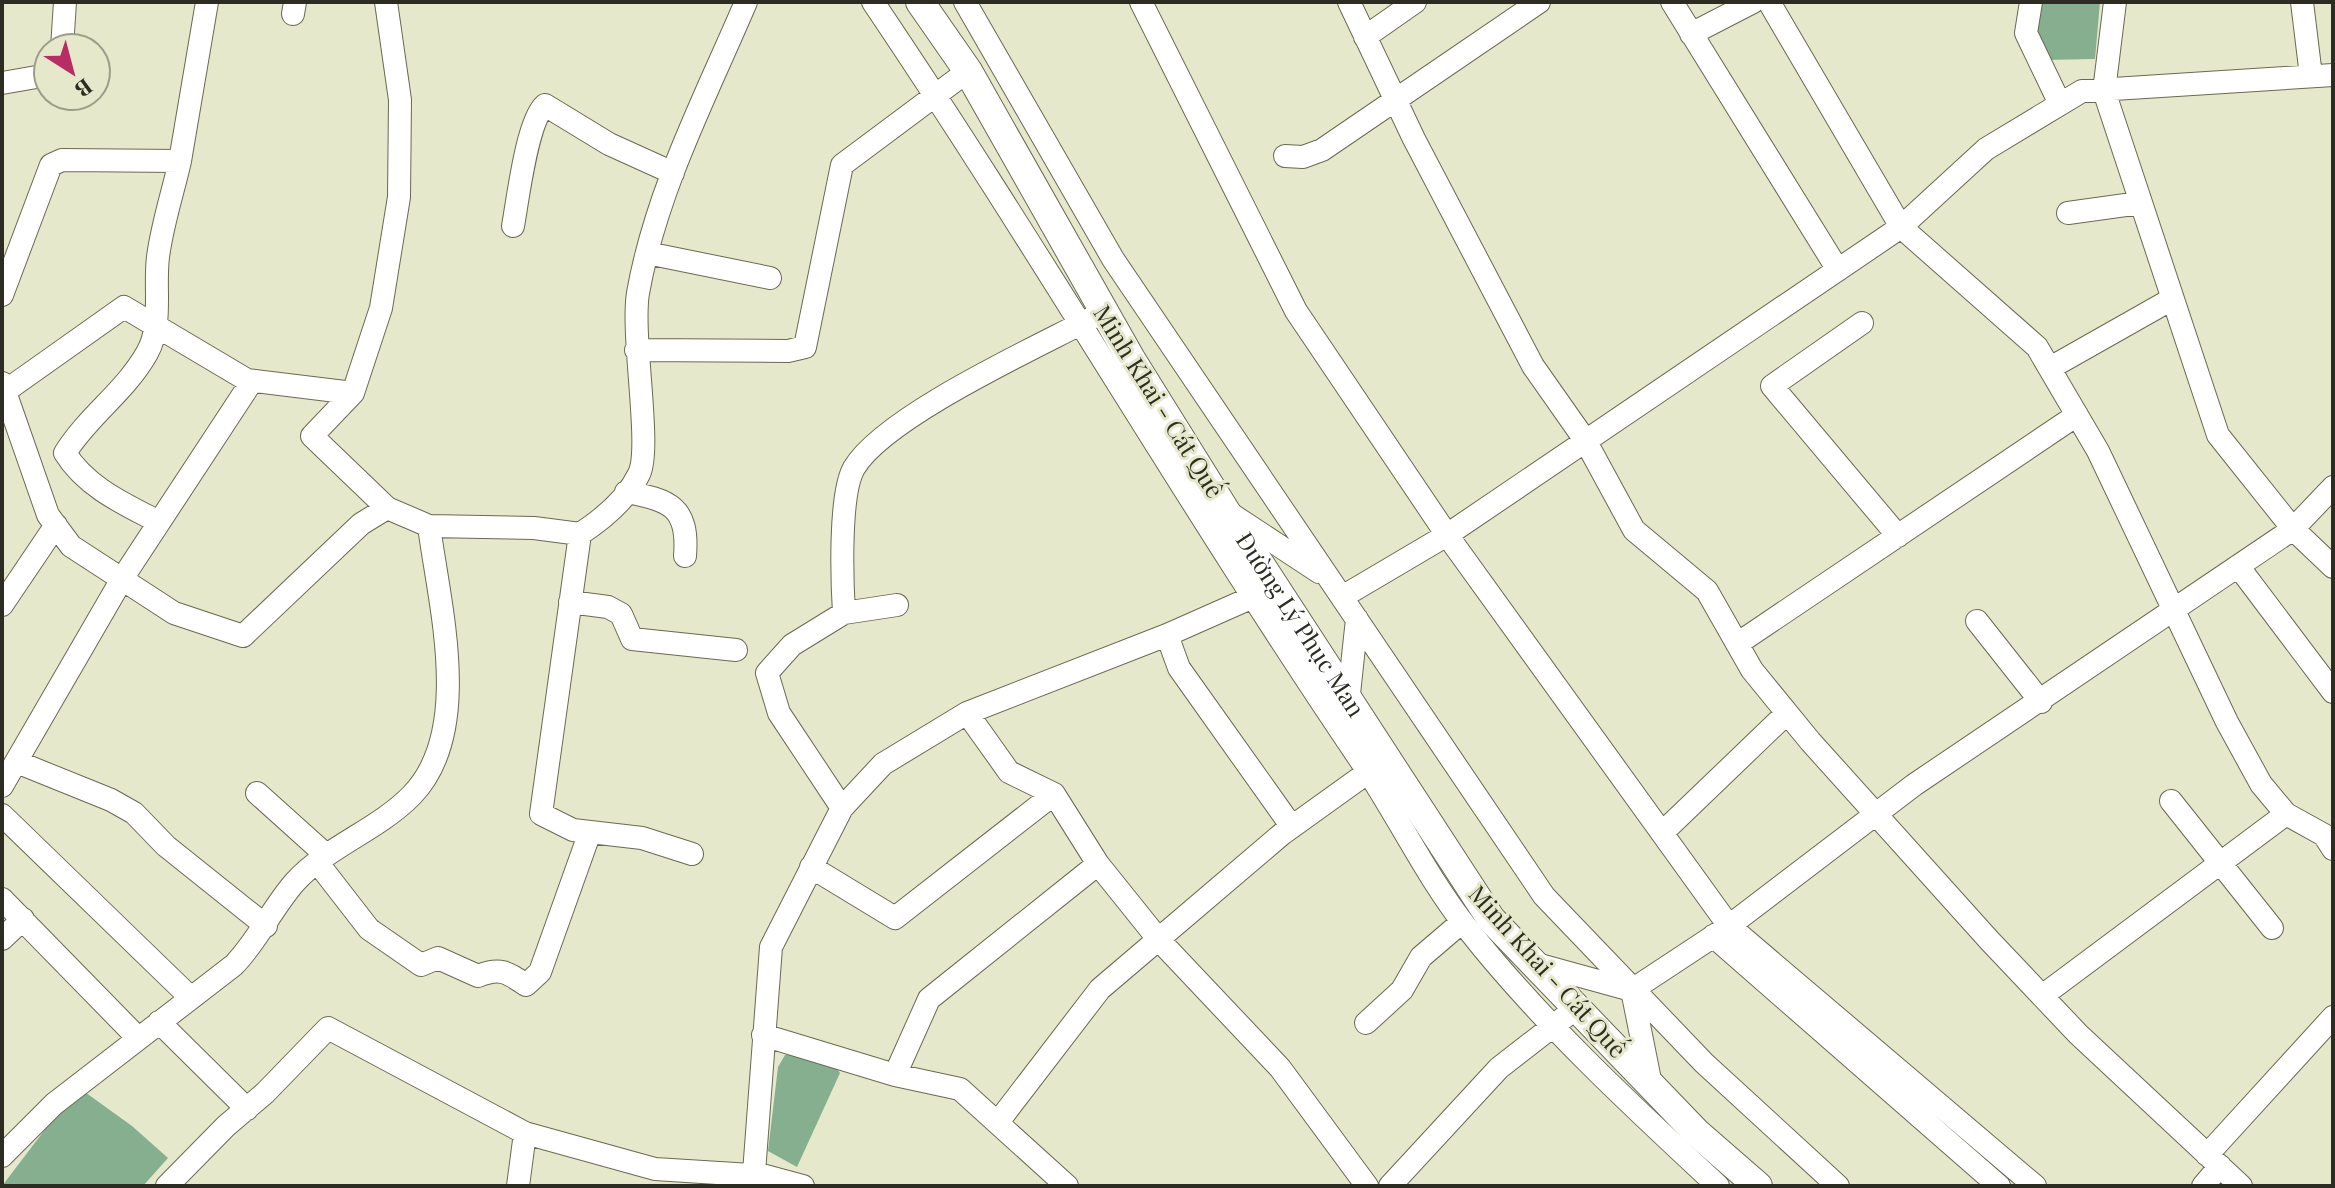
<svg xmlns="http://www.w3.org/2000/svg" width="2335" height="1188" viewBox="0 0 2335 1188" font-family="'Playfair Display',serif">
  <rect width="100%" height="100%" fill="#e6e8cc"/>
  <path fill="#85af8f" d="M2036 2H2100L2095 59 2044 60 2034 29Z
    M792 1054 835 1066 840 1073 797 1167 768 1151 778 1067 785 1055Z
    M82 1090 132 1126 168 1158 143 1186H2L69 1098Z"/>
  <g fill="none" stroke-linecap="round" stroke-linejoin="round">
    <defs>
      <path id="minor" d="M386 2 400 100 399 197 381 308 353 393 312 436 387 508
        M873 2C1041 251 1192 512 1361 761 1398 816 1426 876 1467 928 1538 1019 1634 1108 1718 1186
        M965 2 1113 259 1544 896 1704 1063 1838 1186
        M1141 2 1296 311 1447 535 1729 926 2035 1186
        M1349 2 1414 139 1533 366 1585 440 1634 530 1707 591 1752 670 1810 741 1989 940 2078 1034 2241 1186
        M1672 2 1838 270
        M1769 2 1901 227 2037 347 2098 451 2227 722 2261 784 2286 814 2324 835 2333 849
        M2031 2 2026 33 2060 104
        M2115 2 2104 91 2218 435 2293 529 2333 567
        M2302 2 2311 76
        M293 14 295 2
        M1691 34 1753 2
        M1365 37 1415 2
        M62 48 65 2
        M2 83 48 75
        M1285 156 1303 157 1322 150 1539 2
        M2068 213 2140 203
        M513 226C518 199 527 121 545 105L609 144 673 173
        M647 253 770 278
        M2 295 51 165 62 160 180 161 207 2
        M1862 323 1772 386 1898 536
        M636 350 788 351 805 347 842 165 968 71
        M2050 368 2172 299
        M2 383 48 515 71 546 174 613 243 636 361 524 387 508 429 526 534 528 580 534C603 519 627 499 639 474 652 448 631 336 638 293 656 191 706 96 746 2
        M4 392 124 307 247 380 353 393
        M626 492C670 500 689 507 685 556
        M1231 514 1319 572
        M159 522C124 504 86 487 65 453 88 416 125 392 147 353 163 325 154 288 158 257 162 225 173 192 180 161
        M580 534 541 814 573 830 642 838 692 854
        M2238 566 2333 692
        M1342 597 1447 535 1901 227 1986 149 2082 91 2333 75
        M570 602 608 607 621 614 632 639 736 650
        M2 605 56 525
        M844 613C842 581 839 494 854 468 884 417 1035 348 1090 319
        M1977 621 2041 702
        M1167 635 1179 668 1292 827
        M1737 644 2077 415
        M1348 703 1357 619
        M967 713 1009 772 1054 794 1098 864 1159 940 1280 1068 1367 1186
        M17 762 111 800 134 813 166 846 266 926
        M2 786 122 579 252 381
        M257 793 326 855
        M2171 801 2272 928
        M842 808 779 713 767 673 792 645 844 613 897 605
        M2 815 191 998
        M1662 833 1787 713
        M317 862 369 929 421 965 438 958 478 976C500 967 507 972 526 985L540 972 590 832
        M811 867 895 918 1054 794
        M2 899 138 1038
        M1713 936 1999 1186
        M2 939 23 919
        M1533 963 1631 990
        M2042 996 2286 814
        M159 1022 247 1109
        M1366 1023 1402 990 1421 957 1462 922
        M763 1035 895 1075 960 1089 1067 1186
        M895 1075 929 999 1098 864
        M1651 1085 1632 990 1729 926 1914 785 2293 529 2333 487
        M998 1122 1100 989 1282 834 1378 765
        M2207 1155 2333 1017
        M2 1156 54 1104 234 965C259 939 272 908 295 882 328 846 378 830 412 795 474 731 439 604 429 526
        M167 1186 226 1126 265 1093 328 1028 525 1133
        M518 1186 525 1133 655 1169 766 1176 803 1186
        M753 1186 771 947 842 808 883 764 967 713 1167 635 1262 593
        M1390 1186 1499 1068 1566 1016
        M2203 1186 2220 1166"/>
      <g id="major">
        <path id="s1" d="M920 2 968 71 1131 359 1225 510 1491 919 1696 1132 1758 1186"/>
      </g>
    </defs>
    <use href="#minor" stroke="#696a52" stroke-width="24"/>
    <use href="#major" stroke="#696a52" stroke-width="30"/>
    <use href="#minor" stroke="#fff" stroke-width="22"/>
    <use href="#major" stroke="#fff" stroke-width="28"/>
  </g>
  <g text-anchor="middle" stroke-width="6" stroke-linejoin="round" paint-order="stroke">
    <g font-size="24" fill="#2c2c22" stroke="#e6e8cc">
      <text transform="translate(1158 402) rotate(58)" y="8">Minh Khai - Cát Quế</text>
      <text dy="8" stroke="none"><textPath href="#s1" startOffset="730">Đường Lý Phục Man</textPath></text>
      <text transform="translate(1547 972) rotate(48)" y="8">Minh Khai - Cát Quế</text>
    </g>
  </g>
  <rect width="2335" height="1188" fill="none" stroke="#2c2c22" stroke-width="8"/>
  <g transform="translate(72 72) rotate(144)"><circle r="38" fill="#e6e8cc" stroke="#9c9d88" stroke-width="2"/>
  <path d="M0-6L14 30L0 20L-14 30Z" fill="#b82d64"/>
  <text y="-12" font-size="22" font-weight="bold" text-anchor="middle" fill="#2c2c22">B</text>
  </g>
</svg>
